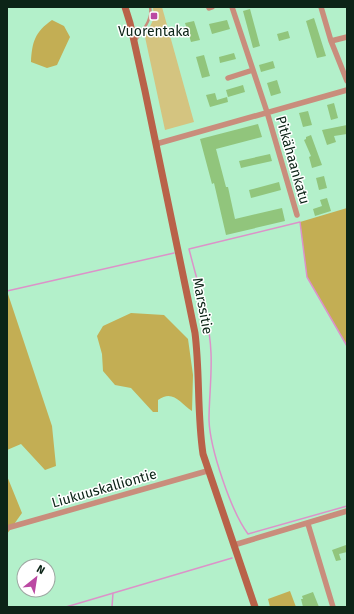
<svg xmlns="http://www.w3.org/2000/svg" width="354" height="614" viewBox="0 0 354 614" font-family="'Fira Sans',sans-serif">
  <rect width="100%" height="100%" fill="#b3f0ca"/>
  <path fill="#d4c480" d="M153 7H162L194 122 165 130 145 37 154 18Z"/>
  <path fill="#c3ae54" d="M52 20 64 26 70 37 57 65 47 68 31 62C32 42 35 32 52 20Z
    M347 208V346L307 277 300 222Z
    M7 291 52 426 56 466 45 470 21 444 7 450Z
    M131 313 164 315 188 339 193 375 192 411C180 403 173 389 158 400V412H153L131 388 115 385 103 371 102 354 97 336 103 326Z
    M7 476 22 513 7 534Z
    M290 591 296 607H270L268 599Z"/>
  <g fill="none" stroke-linecap="round" stroke-linejoin="round">
    <path stroke="#dc92c9" stroke-width="1.5" d="M7 291 174 253
      M347 346 307 277 300 222 189 249C197 281 210 321 211 353 212 376 209 398 209 420 210 449 231 511 248 534L347 506
      M66 607 232 558
      M112 607 113 593"/>
  </g>
  <path fill="#91c57c" d="M250 9 260 46 253 48 243 11Z
    M314 18 326 56 317 58 306 21Z
    M227 20 230 29 212 34 209 24Z
    M194 21 200 40 191 42 185 23Z
    M288 31 290 38 279 41 277 34Z
    M234 53 236 59 220 63 219 57Z
    M204 55 210 76 202 78 196 57Z
    M273 61 275 68 261 72 259 65Z
    M277 80 281 93 271 96 267 83Z
    M243 85 245 92 228 97 226 90Z
    M215 93 217 100 227 97 228 102 210 107 206 95Z
    M334 103 338 118 331 120 327 105Z
    M308 111 312 125 303 127 299 113Z
    M258 124 262 137 216 149 226 187H228L235 219 282 208 285 221 226 235 214 183 212 184 200 139Z
    M347 125V134L334 136 336 142 327 145 322 130Z
    M311 135 322 165 312 168 309 157 311 156 304 140 306 139V137Z
    M270 154 272 161 241 168 239 161Z
    M324 176 327 188 319 190 316 178Z
    M279 182 281 190 251 198 249 190Z
    M327 198 331 211 315 216 313 209 322 206 320 200Z
    M346 545 347 552 339 554 341 560 336 561 332 550Z
    M313 592 319 607H303L301 599H303L302 596Z"/>
  <g fill="none" stroke-linecap="round" stroke-linejoin="round">
    <path stroke="#c98d7c" stroke-width="2.5" d="M136 40C142 31 153 19 150 7"/>
    <path stroke="#c98d7c" stroke-width="5.5" d="M232 7 267 112 297 215
      M321 7 331 41 347 81
      M209 8 212 7
      M331 41 347 37
      M228 78 253 70
      M156 144 347 90
      M308 524 333 607
      M7 528 207 471
      M234 545 347 511"/>
    <path stroke="#b96249" stroke-width="7" d="M125 7 130 23 145 91 195 333C200 373 197 414 203 454L255 607"/>
  </g>
  <rect fill="#bb49a3" stroke="#fff" stroke-width="1.5" x="150" y="12" width="8" height="8" rx="2"/>
  <g text-anchor="middle" stroke-width="3" stroke-linejoin="round" paint-order="stroke">
    <g font-size="14" fill="#0c2417" stroke="#fff">
      <text x="154" y="36">Vuorentaka</text>
    </g>
    <g font-size="14" fill="#0c2417" stroke="#fff">
      <text transform="translate(293 160) rotate(74)" y="5">Pitkähaankatu</text>
      <text transform="translate(203 306) rotate(79)" y="5">Marssitie</text>
      <text transform="translate(104 488) rotate(-16)" y="5">Liukuuskalliontie</text>
    </g>
  </g>
  <rect width="354" height="614" fill="none" stroke="#0c2417" stroke-width="16"/>
  <g transform="translate(36 578) rotate(30)"><circle r="19" fill="#ffffff" stroke="#9ea7a2"/>
  <path d="M0-3L7 15L0 10L-7 15Z" fill="#bb49a3"/>
  <text y="-6" font-size="11" font-weight="bold" text-anchor="middle" fill="#0c2417">N</text>
  </g>
</svg>
